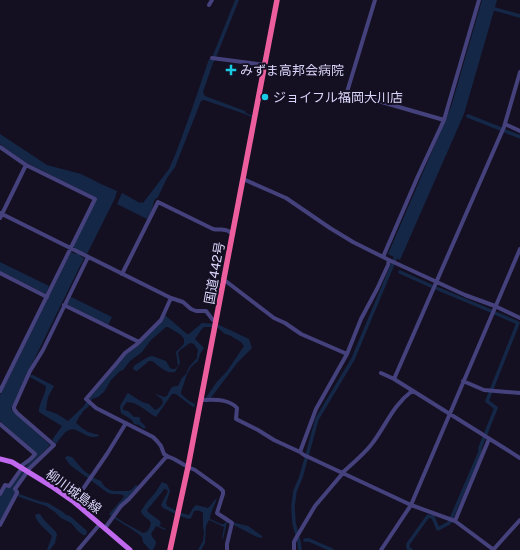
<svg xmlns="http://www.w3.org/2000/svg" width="520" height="550" viewBox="0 0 520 550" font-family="'Public Sans','Noto Sans JP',sans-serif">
  <rect width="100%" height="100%" fill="#141022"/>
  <path fill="#152747" d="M482 0H497L464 114 400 260 388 254 451 107Z
    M209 59 214 60 203 92 205 96 245 111 246 113 253 116 252 117 242 113 204 100 201 101 175 167 167 178 158 197C153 200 154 203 152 209 151 212 149 216 147 219L117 204 122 193 140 203 141 202 143 203 169 169 176 153 192 109Z
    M0 134 47 165 81 174 103 185 117 191 115 198 87 254 83 252 80 256 84 258 27 374 11 409 50 445 28 468 13 489 16 492 0 521V497L5 487 10 488 26 466 37 454 0 421V395L71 252 76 254 78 251 73 247 97 198 27 163 0 144Z
    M0 262 49 286 46 294 0 271Z
    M71 297 112 317 108 325 104 322V323L67 304Z
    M165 315 187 334H189L202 323 217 324 249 339 252 348 238 362 210 399H205L216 383 227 371 244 346 241 342 229 335 225 334 217 327H204L201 330 195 339 204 348 200 354 198 361 191 367 187 374 181 392V394L189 401 195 404V406L193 407 176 394H172L156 417C146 412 139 402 127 402L123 407V410L128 411 134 417H139L140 418V421L146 427 144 429 139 425 134 424 132 420 121 413 120 406 127 394 128 393 142 402 149 404 155 410C159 409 162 405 163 402 162 397 157 397 156 394L164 397 167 396C170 391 170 385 178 386L182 378 186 374 189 367 197 358V355L198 350 194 344 190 343 180 350 178 353 180 363 175 372C166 374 159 366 152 361H149L137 371 134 370 133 368 135 365 148 357 152 356 166 361 170 368 172 369H175L178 366 176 352 184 344V339L181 335 168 327H166L151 340 142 352 130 361 123 370 120 371 111 380 104 392 98 397 92 399 91 401 89 406 83 411 81 415H80L76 423 82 428 88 432 99 435V436C86 441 78 426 69 430 64 432 60 439 56 444L52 440 62 426 39 412C38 405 46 394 46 386L30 377V375H33L54 386 48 397 46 410 57 414 68 421 83 407 87 401 115 368 126 354Z
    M67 456 72 457 83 470 94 478 101 481 105 487 110 490 114 491H128L131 490 136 485 138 486 113 515 123 522 143 533C148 533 150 527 151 523 149 518 142 517 141 511L147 502 155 493 162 482 167 484 170 491 166 503 167 506C174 510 181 513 189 515L193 508 196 505 208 508C211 506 213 501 217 498 215 505 210 512 210 519L221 524H224L227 521 248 526 262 536V538L257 537 230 523 227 522 223 539 222 538 224 527 209 520 206 526 205 543 201 550H198L203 541 204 533 203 526V513C200 510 198 510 194 511L191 518 189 519 180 516 163 508 161 505C163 500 166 496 168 491L166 489H164L162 492 147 510 149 513 160 521 161 523 159 526 166 529 165 530 156 526 151 534C155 544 159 538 153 550H150L143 542 142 537C133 528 119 523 109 514L124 497 123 495C118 493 113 495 108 493L70 465 65 458Z
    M19 494 39 501 48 503 63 512 66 515 70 516 87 531 86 535H83L78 531 71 523 61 518 55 512 46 506 19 497 18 495Z
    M37 514H40L42 517 45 521 55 531 57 534 55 543 50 550H47L52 536C46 529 37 524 35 515Z"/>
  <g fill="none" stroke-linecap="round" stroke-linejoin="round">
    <path stroke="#152747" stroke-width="3.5" d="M491 8 520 16
      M213 60 237 0
      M468 116 501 129
      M505 131 520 137
      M400 272 431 286
      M436 288 491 311
      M452 517 480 452V448L496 408 487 401 518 323 495 313
      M305 540H309L332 550
      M300 550 299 542 294 523 293 506 295 491 301 477 317 419 353 359 397 254
      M411 550 408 548V544L428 516 433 517 438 529 449 523 450 521"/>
    <path stroke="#44417c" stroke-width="4" d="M375 0 347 92 444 120
      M209 5 212 0
      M212 58 265 65
      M505 124 520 131
      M0 147 26 165 95 199 0 391
      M243 179 286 198 330 228 353 242 389 260 465 295 495 306 520 318
      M0 213 171 298 183 302 191 309 196 311H206L213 320H216
      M0 218 26 165
      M383 257 418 176 444 120 479 0
      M0 273 47 297
      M122 274 158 202 213 229C221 231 223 227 232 233
      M223 279 274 318 285 323 301 334 347 354
      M171 298 161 320 137 344 125 353 116 364 86 399 96 408 153 437 157 441 161 446 164 454 167 456 174 459 188 467 195 470 220 488 223 491V494L217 513 232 523 227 544V550
      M64 305 139 342
      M381 373 394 379 520 458
      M394 379 504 127 520 72
      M463 381 484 390 520 393
      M201 400C213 400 228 398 237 408L236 419 258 430 274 440 300 452 304 455 411 505 455 521 494 550
      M0 424 35 454C32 459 25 463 20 467
      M300 452 316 409 347 354 361 319 377 289 388 265 389 260
      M342 473C352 464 363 455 371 445 386 426 392 406 412 391
      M0 494 5 485 9 486 10 485 22 468
      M74 502 107 454 126 423
      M455 521 489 439
      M0 525 17 493V492L15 489 30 468 54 445 17 413 14 409V407L30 371 43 350 88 257
      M105 528 121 506 129 499 167 456
      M78 550 100 524
      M294 550V542L296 538 315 506 343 473
      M381 550 411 505 520 249
      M493 550 520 520"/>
    <path stroke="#c069ef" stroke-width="5" d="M0 459 12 462 51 486 74 502 130 550"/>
    <path stroke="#ed5e9f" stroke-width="5.5" d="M170 550 188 467 277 0"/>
  </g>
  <g fill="#19cae4" stroke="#141022" stroke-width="1.5">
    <path d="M229 64h4v4h4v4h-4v4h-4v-4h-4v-4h4z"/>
    <circle cx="265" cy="97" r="4"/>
  </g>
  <g text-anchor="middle" stroke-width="4" stroke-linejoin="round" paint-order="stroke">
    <g font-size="13" fill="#dbd6fb" stroke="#141022" text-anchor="start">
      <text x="240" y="75">みずま高邦会病院</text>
      <text x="273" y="102">ジョイフル福岡大川店</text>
    </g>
    <g font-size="13" fill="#dbd6fb" stroke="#141022">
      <text transform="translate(214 273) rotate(-80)" y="5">国道442号</text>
      <text transform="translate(74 491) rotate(36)" y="5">柳川城島線</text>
    </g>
  </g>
</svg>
